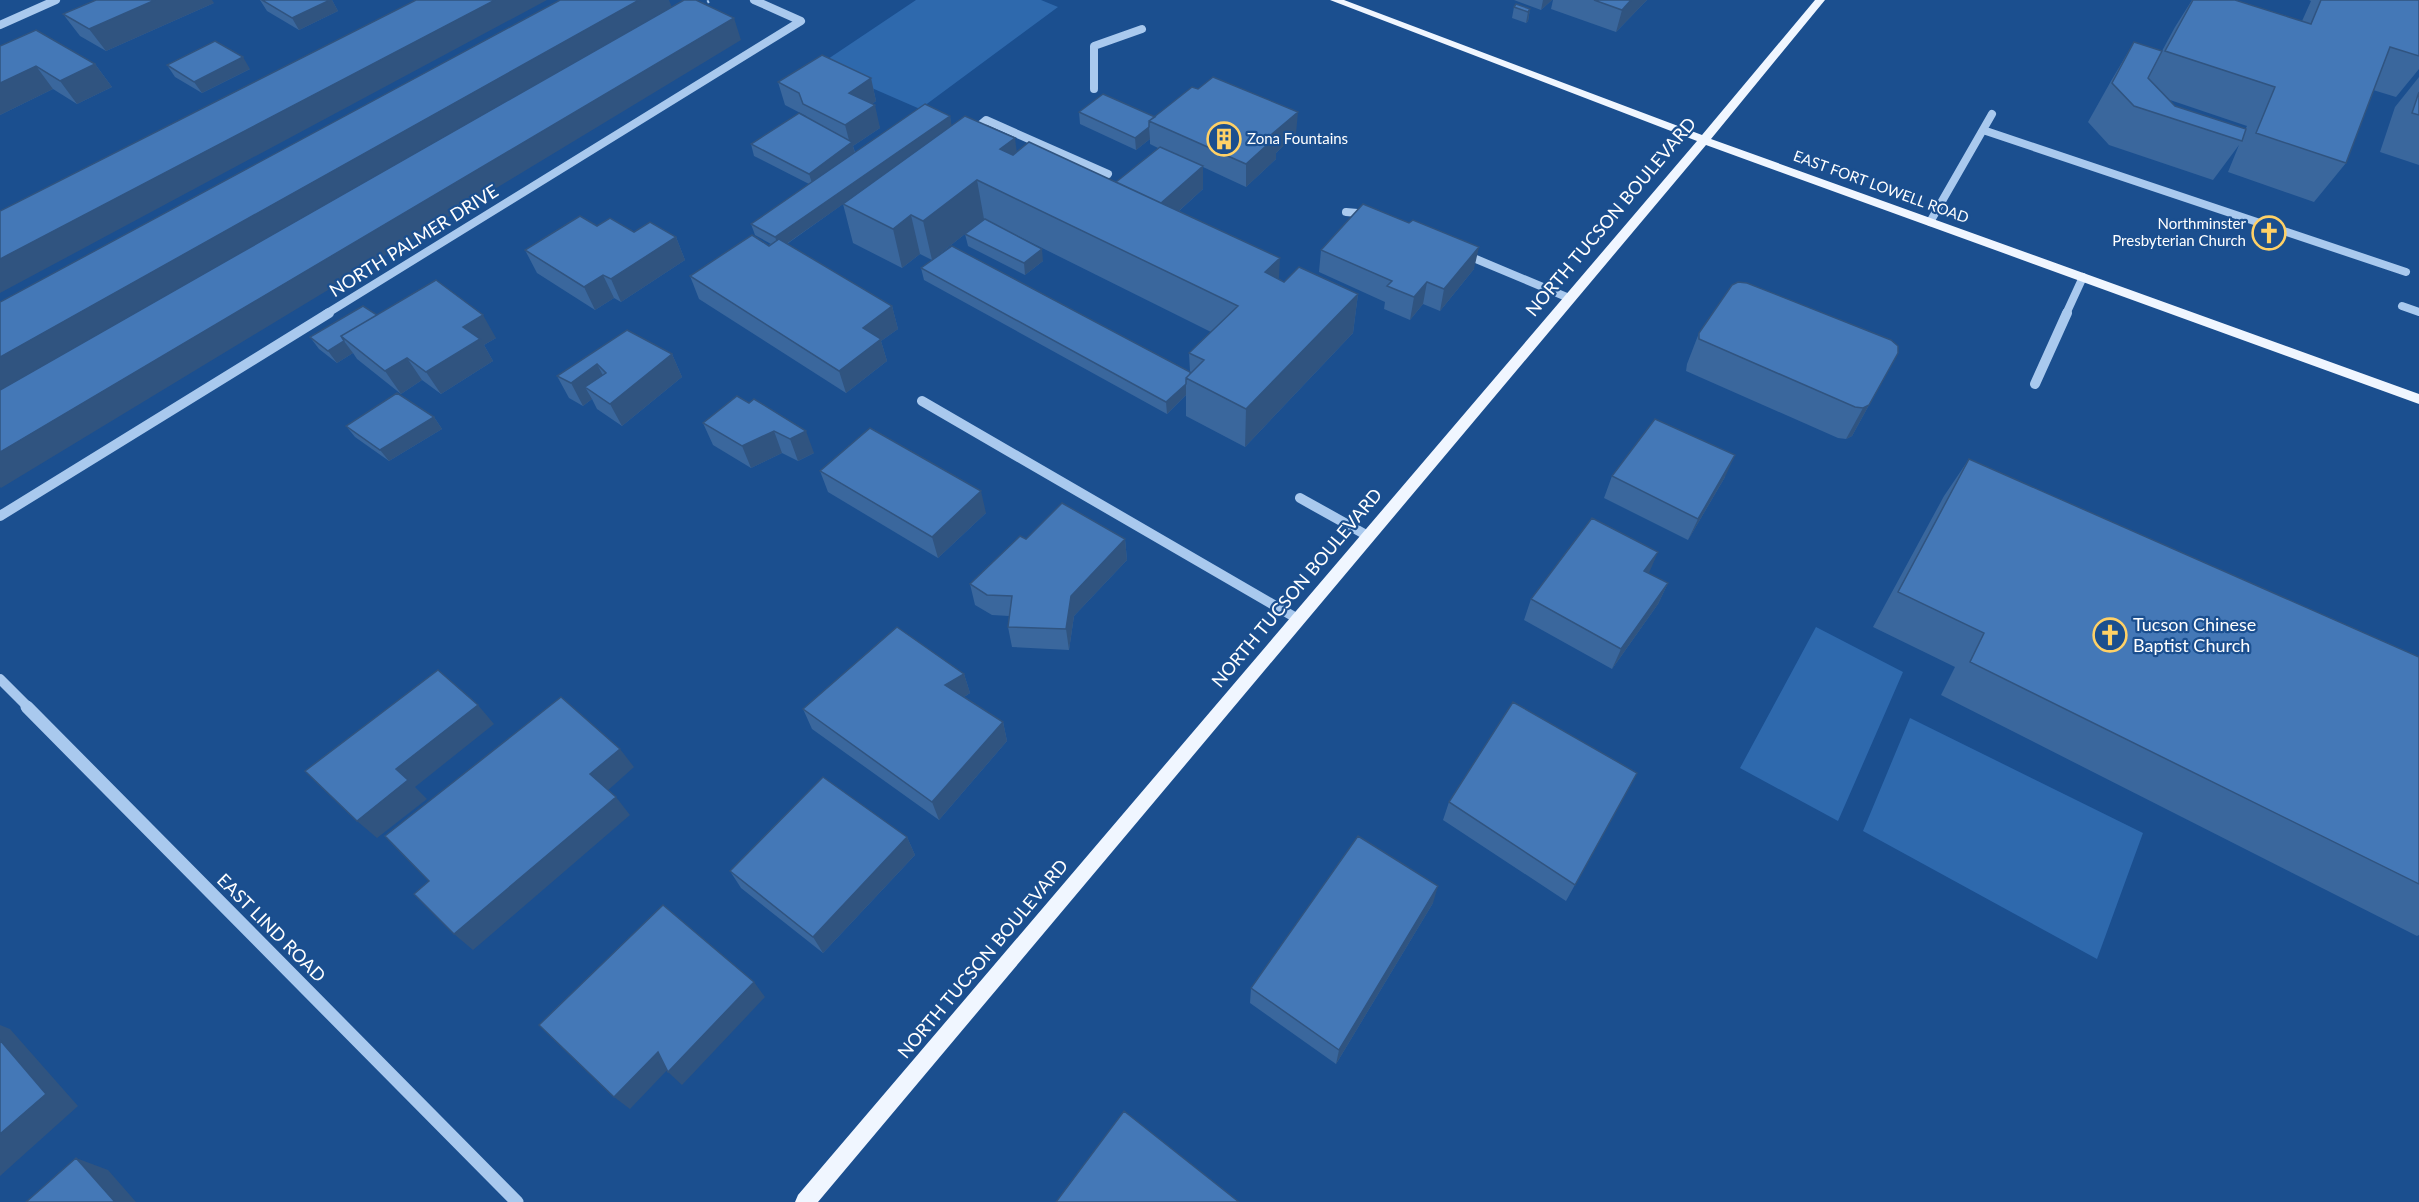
<svg xmlns="http://www.w3.org/2000/svg" width="2419" height="1202" viewBox="0 0 2419 1202" font-family="Lato,sans-serif">
  <rect width="100%" height="100%" fill="#1b4f8f"/>
  <path fill="#2e69ad" d="M916 0H1041L1058 7 920 109 819 65Z
    M1816 627 1903 672 1838 821 1740 768Z
    M1910 718 2143 833 2097 959 1863 831Z"/>
  <g fill="none" stroke-linecap="round" stroke-linejoin="round">
    <path stroke="#a9c9ee" stroke-width="3" stroke-dasharray="2 4" stroke-linecap="butt" d="M702 5 711 0"/>
    <path stroke="#a9c9ee" stroke-width="8" d="M0 25 56 0
      M1094 89V46L1142 29
      M1983 130 2406 272
      M973 131 986 120 1108 174
      M1346 212 1369 214
      M1930 222 1992 114
      M1464 254 1569 298
      M2402 306 2419 312
      M326 314 801 21 754 0
      M2066 314 2083 277"/>
    <path stroke="#a9c9ee" stroke-width="10" d="M2035 384 2067 313
      M922 401 1298 619
      M1300 498 1368 536
      M0 516 329 313
      M0 679 29 708"/>
    <path stroke="#a9c9ee" stroke-width="13" d="M27 707 517 1202"/>
    <path fill="#f0f6ff" fill-rule="evenodd" d="M1330 0H1344L1702 135 1815 0H1825L1711 139 2419 394V404L1706 145 818 1202H795L798 1195 1697 141Z"/>
  </g>
  <path fill="#3a679d" fill-rule="evenodd" d="M260 0H332L338 11 299 30 267 11Z
    M1514 0H1552L1541 10Z
    M1553 0H1647L1616 32 1551 9Z
    M2192 0H2235L2302 21 2311 1 2309 0H2419V69L2396 97 2373 90 2346 163 2314 202 2228 172 2239 145 2213 180 2109 145 2088 122 2111 81 2134 42 2162 51 2175 27ZM2170 100 2247 126 2245 130 2175 106Z
    M214 3 106 51 80 36 63 14Z
    M1514 7 1530 9 1528 21 1526 23 1512 18Z
    M0 46 95 64 112 87 77 104 53 89 0 115Z
    M167 65 250 69 202 93 175 77Z
    M2419 77V165L2380 152 2395 107Z
    M871 78 876 101 872 104 880 128 853 146 855 152 950 116 951 126 1017 152 1116 182 1158 148 1150 144V139L1136 150 1080 124 1079 112 1155 117 1296 134 1276 153V159L1246 187 1203 167V189L1179 211 1279 279 1284 282 1358 294 1353 333 1245 447 1186 416V395L1167 414 924 280 921 268 1190 372 1189 353 1211 332 1002 228 1043 261 1025 275 968 246 965 234 984 219 932 260 920 254 902 268 853 243 843 204 787 244 892 306 898 329 881 341 887 361 846 393 699 299 690 276 771 244 755 235 751 224 809 184 754 156 751 144 806 118V116L785 105 778 82Z
    M597 226 634 232 676 237 685 260 621 302 614 298 595 310 537 273 525 250Z
    M1321 250 1474 269 1440 311 1423 304 1410 320 1384 309 1385 302 1319 272Z
    M377 315 496 338 484 345 493 361 441 394 422 380 401 394 357 359 353 353 337 363 319 349 310 337Z
    M627 330 672 354 682 377 622 426 597 409 592 399 583 406 569 398 557 376Z
    M1699 333 1869 405 1852 436 1846 439 1838 438 1686 371 1687 364Z
    M737 396 814 453 798 461 782 453 751 468 713 445 703 423Z
    M434 417 442 429 389 461 355 437 346 426Z
    M1969 459 2419 657V935L2417 936 1941 695 1955 667 1873 627 1944 496Z
    M820 471 986 513 938 558 828 492Z
    M1612 476 1725 477 1688 540 1604 498Z
    M1125 539 1127 560 1074 616 1069 650 1012 647 1008 627 1009 616 992 615 975 605 970 584Z
    M1648 574 1668 583 1658 604 1612 669 1524 620 1531 599Z
    M964 674 970 693 964 697 1003 722 1007 741 939 820 812 729 803 709Z
    M1637 773 1566 901 1443 820 1449 802Z
    M907 837 915 855 823 953 741 888 730 871Z
    M1433 903 1336 1064 1250 1003 1251 988Z"/>
  <path fill="#305480" d="M155 0H212L214 3 106 51 89 29Z
    M330 0H332L338 11 299 30 292 18Z
    M495 0H547L0 293V259Z
    M639 0H669L672 8 0 392V357Z
    M1543 0H1552L1541 10Z
    M1631 0H1647L1616 32 1622 10Z
    M1530 9 1528 21 1526 23 1528 12Z
    M734 18 741 40 1 488 0 487V452Z
    M243 57 250 69 202 93 194 82Z
    M95 64 112 87 77 104 60 81Z
    M36 66 53 89 0 115V83Z
    M871 78 876 101 855 116 849 93Z
    M875 105 880 128 853 146 855 154 813 186 809 174 850 144 845 125Z
    M1298 112 1296 134 1276 153V159L1246 187V164L1272 134Z
    M950 116 952 128 779 249 775 237Z
    M1149 127 1150 139 1136 150 1135 138Z
    M1015 138 1020 177 1000 149Z
    M1203 166V189L1161 227 1160 204Z
    M977 180 984 219 932 260 923 221Z
    M911 215 920 254 902 268 893 229Z
    M676 237 685 260 621 302 611 279Z
    M1479 247 1474 269 1440 311 1444 289Z
    M1042 249 1043 261 1025 275 1024 263Z
    M1280 258 1278 297 1265 272Z
    M603 275 614 298 595 310 584 287Z
    M1427 282 1423 304 1410 320 1414 297Z
    M1358 294 1353 333 1245 447 1246 409Z
    M892 306 898 329 881 341 887 361 846 393 839 371 863 328Z
    M483 315 496 338 484 345 493 361 441 394 426 372 463 327Z
    M344 341 353 353 337 363 328 351Z
    M672 354 682 377 622 426 610 404Z
    M407 358 422 380 401 394 385 371Z
    M597 364 609 387H585L592 399 583 406 571 383Z
    M1186 384V395L1167 414 1166 402Z
    M1869 405 1852 436 1846 439 1863 408Z
    M434 417 442 429 389 461 380 450Z
    M774 431 782 453 751 468 742 446Z
    M806 431 814 453 798 461 790 439Z
    M1735 455 1725 477 1688 540 1698 519Z
    M981 491 986 513 938 558 932 537Z
    M1125 539 1127 560 1074 616 1069 650 1066 629 1071 596Z
    M1658 552 1649 573 1635 592 1644 571Z
    M1668 583 1658 604 1612 669 1621 649Z
    M964 674 970 693 951 705 945 685Z
    M478 705 494 724 415 787 427 799 377 838 357 821 396 769Z
    M1003 722 1007 741 939 820 932 802Z
    M620 749 634 767 605 793 590 774Z
    M616 797 630 815 473 950 454 934Z
    M907 837 915 855 823 953 813 937Z
    M1438 886 1433 903 1336 1064 1339 1050Z
    M754 982 765 997 682 1085 668 1072Z
    M0 1025 10 1029 78 1106 0 1176Z
    M658 1052 672 1065 630 1109 614 1097Z
    M76 1158 108 1170 136 1202H115Z"/>
  <path fill="#4478b7" stroke="#305480" stroke-width="1.5" d="M96 0H155L89 29 63 14Z
    M262 0H330L292 18Z
    M416 0H495L0 259V211Z
    M560 0H639L0 357V302Z
    M684 0H696L734 18 0 452V390Z
    M1594 0H1631L1622 10Z
    M2193 0H2235L2311 24 2321 0H2419V56L2390 47 2346 163 2256 133 2275 87 2165 51Z
    M1516 4 1530 9 1528 12 1514 7Z
    M36 30 95 64 60 81 36 66 0 83V46Z
    M215 41 243 57 194 82 167 65Z
    M2134 42 2162 51 2148 78 2175 106 2246 129 2242 141 2134 106 2112 83Z
    M822 55 871 78 849 93 875 105 845 125 803 104 799 93 778 82Z
    M1213 77 1298 112 1272 134 1277 136 1246 164 1149 121 1192 87 1198 89Z
    M2419 92V115L2412 113Z
    M1103 94 1155 117 1149 121V127L1135 138 1079 112Z
    M925 104 950 116 775 237 751 224Z
    M799 113 852 142 809 174 751 144Z
    M965 116 1015 138 1000 149 1013 155 1029 142 1280 258 1265 272 1284 282 1299 267 1358 294 1246 409 1186 378 1204 360 1189 353 1238 306 977 180 923 221 911 215 893 229 843 204Z
    M1160 147 1203 166 1161 203 1116 182Z
    M1363 204 1409 223 1413 220 1479 247 1444 289 1427 282 1414 297 1387 286 1392 281 1321 250Z
    M580 216 597 226 610 218 634 232 650 222 676 237 611 279 603 275 584 287 525 250Z
    M985 219 1042 249 1024 263 965 234Z
    M752 235 769 246 779 239 892 306 863 328 881 339 839 371 690 276Z
    M952 246 1190 372V374L1186 378V384L1166 402 921 268Z
    M436 280 483 315 463 327 480 339 426 372 407 358 385 371 341 336Z
    M1738 282 1747 283 1891 340 1898 346V353L1869 405 1863 408 1855 407 1699 339V333L1732 285Z
    M363 306 377 315 341 336 344 341 328 351 310 337Z
    M627 330 672 354 610 404 585 387 606 373 597 364 571 383 557 376Z
    M397 393 434 417 380 450 346 426Z
    M737 396 749 403 754 399 806 431 790 439 774 431 742 446 703 423Z
    M1655 419 1735 455 1698 519 1612 476Z
    M870 428 981 491 932 537 820 471Z
    M1969 459 2419 657V884L1970 662 1984 633 1898 592Z
    M1062 503 1125 539 1071 596 1066 629 1008 627 1012 596 987 595 970 584 1020 536 1026 539Z
    M1592 518 1658 552 1644 571 1668 583 1621 649 1531 599Z
    M897 627 964 674 945 685 1003 722 932 802 803 709Z
    M438 670 478 705 396 769 408 780 357 821 305 771Z
    M561 697 620 749 590 774 616 797 454 934 414 894 429 881 385 836Z
    M1513 702 1637 773 1575 885 1449 802Z
    M823 777 907 837 813 937 730 871Z
    M1358 836 1438 886 1339 1050 1251 988Z
    M663 905 754 982 668 1072 658 1052 614 1097 539 1025Z
    M0 1040 46 1094 0 1134Z
    M1124 1111 1239 1202H1056Z
    M76 1158 115 1202H26Z"/>
  <defs>
    <symbol id="building-ring" viewBox="-11 -11 22 22"><circle r="9.5" fill="#1b4f8f" stroke="#ffd166" stroke-width="1.5"/><path d="M-4-6H4V6H1V3H-1V6H-4ZM-2.5-4.3h1.7v1.8h-1.7ZM.8-4.3h1.7v1.8H.8ZM-2.5-1h1.7V.8h-1.7ZM.8-1h1.7V.8H.8Z" fill="#ffd166"/></symbol>
    <symbol id="church-ring" viewBox="-11 -11 22 22"><circle r="9.5" fill="#1b4f8f" stroke="#ffd166" stroke-width="1.5"/><path d="M-1.2-6h2.4v3.5h3.3v2.4h-3.3V6h-2.4V-.1h-3.3v-2.4h3.3Z" fill="#ffd166"/></symbol>
  </defs>
  <g fill-rule="evenodd">
    <use href="#building-ring" x="1205" y="120" width="38" height="38"/>
    <use href="#church-ring" x="2250" y="214" width="38" height="38"/>
    <use href="#church-ring" x="2091" y="616" width="38" height="38"/>
  </g>
  <g text-anchor="middle" stroke-width="4.5" stroke-linejoin="round" paint-order="stroke">
    <g font-size="15" fill="#fff" stroke="#1b4f8f" text-anchor="start">
      <text x="1247" y="144">Zona Fountains</text>
      <text x="2246" y="229" text-anchor="end">Northminster<tspan x="2246" dy="17">Presbyterian Church</tspan></text>
    </g>
    <g font-size="15" fill="#fff" stroke="#1b4f8f">
      <text transform="translate(1881 187) rotate(20)" y="5">EAST FORT LOWELL ROAD</text>
    </g>
    <g font-size="18" fill="#fff" stroke="#1b4f8f">
      <text transform="translate(1611 217) rotate(-50)" y="6">NORTH TUCSON BOULEVARD</text>
      <text transform="translate(414 241) rotate(-32)" y="6">NORTH PALMER DRIVE</text>
      <text transform="translate(1297 588) rotate(-50)" y="6">NORTH TUCSON BOULEVARD</text>
      <text transform="translate(271 928) rotate(45)" y="6">EAST LIND ROAD</text>
      <text transform="translate(983 959) rotate(-50)" y="6">NORTH TUCSON BOULEVARD</text>
    </g>
    <g font-size="18" fill="#fff" stroke="#1b4f8f" text-anchor="start">
      <text x="2133" y="631">Tucson Chinese<tspan x="2133" dy="21">Baptist Church</tspan></text>
    </g>
  </g>
</svg>
